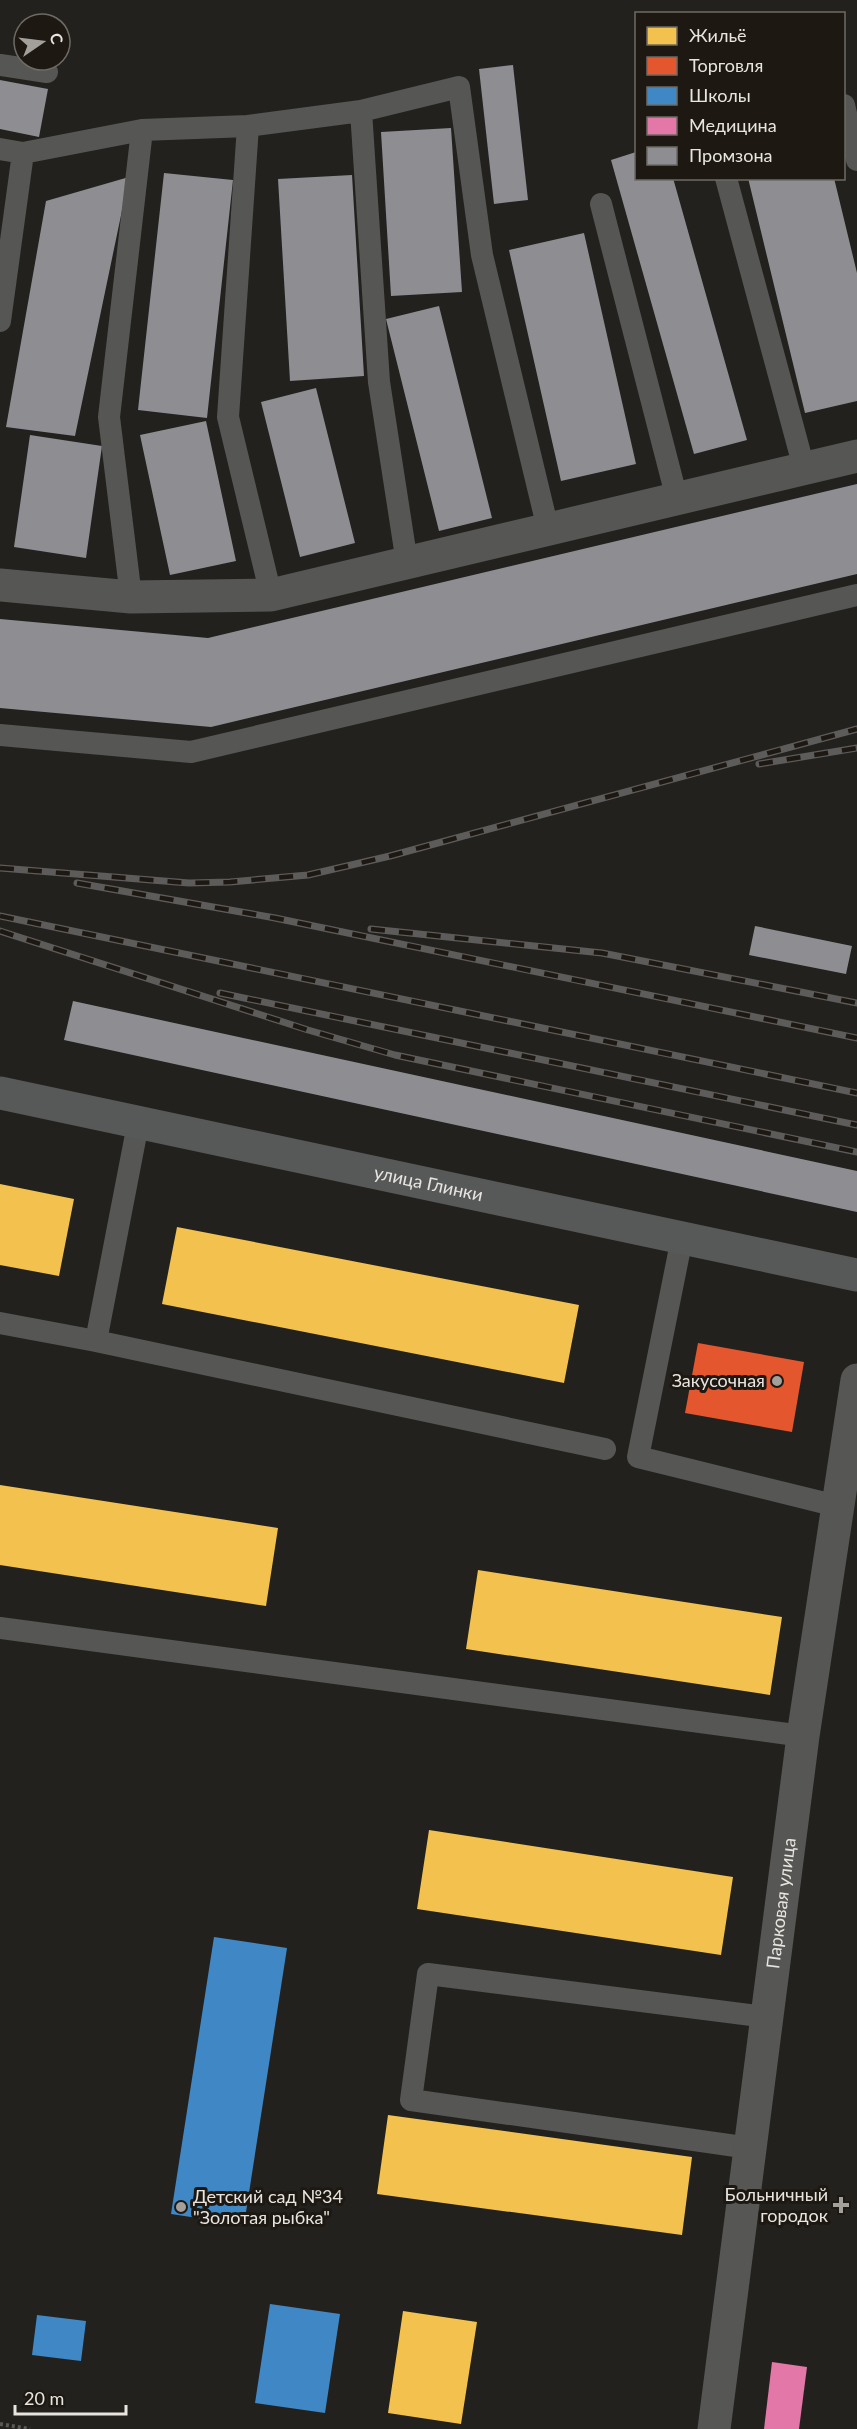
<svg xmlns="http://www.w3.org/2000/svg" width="857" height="2429" viewBox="0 0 857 2429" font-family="Lato,sans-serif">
  <rect width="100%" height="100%" fill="#23211e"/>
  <path fill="#f2c14e" d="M0 1184 74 1199 59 1276 0 1265Z
    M177 1227 579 1305 564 1383 162 1304Z
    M0 1485 278 1528 266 1606 0 1565Z
    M478 1570 782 1617 770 1695 466 1649Z
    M429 1830 733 1877 721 1955 417 1909Z
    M388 2115 692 2157 682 2235 377 2194Z
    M403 2311 477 2322 461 2424 388 2413Z"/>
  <path fill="#e4572e" d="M698 1343 804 1362 792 1432 685 1413Z"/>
  <path fill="#3f88c5" d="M214 1937 287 1948 244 2225 171 2214Z
    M270 2304 340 2314 325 2413 255 2403Z
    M37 2315 86 2321 81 2361 32 2355Z"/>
  <path fill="#e377a8" d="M772 2362 807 2367 799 2429H764Z"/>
  <path fill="#8d8d92" d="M513 65 528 200 494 204 479 69Z
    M0 80 48 89 39 137 0 129Z
    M451 128 462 292 391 296 381 132Z
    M636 152V178H673L747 440 694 454 611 160Z
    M164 173 233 180 207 418 138 410Z
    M352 175 364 376 290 381 278 179Z
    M129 177 75 436 6 427 46 201Z
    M748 178H834L857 273V401L805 413Z
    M584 233 636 464 561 481 509 250Z
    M439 306 492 518 439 531 386 319Z
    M316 388 355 543 300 557 261 402Z
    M206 421 236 561 170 575 140 435Z
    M30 435 102 446 86 558 14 547Z
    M857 484V574L211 727 0 708V619L208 638Z
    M755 926 852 946 846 974 749 955Z
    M73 1001 857 1171V1212L64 1040Z"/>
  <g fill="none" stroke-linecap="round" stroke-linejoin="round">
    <path stroke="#595958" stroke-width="4" stroke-dasharray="3 3" stroke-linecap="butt" d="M0 2424 30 2429"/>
    <path stroke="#565655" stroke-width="22" d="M0 65 47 72
      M844 105 857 160
      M361 111 459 87 482 255 548 529
      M248 126 361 111 379 382 407 563
      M142 130 248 126 228 417 271 595
      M0 149 23 153 0 321
      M23 153 142 130 109 417 131 597
      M726 178 804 468
      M601 204 677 499
      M0 735 191 752 857 595
      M682 1238 638 1457 837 1506
      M0 1323 96 1341 605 1449
      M96 1341 138 1124
      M0 1628 803 1736
      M750 2148 411 2100 428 1974 766 2017"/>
    <g stroke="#565655" stroke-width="33">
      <path d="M0 585 131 597 271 595 857 456"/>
      <path id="s1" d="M714 2429 803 1736 857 1380"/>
    </g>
    <path stroke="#575858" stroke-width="33" id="s2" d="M0 1093 857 1275"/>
    <defs>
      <path id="rail" d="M759 764 857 748
        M0 868 189 883 230 882 308 875 390 856 857 729
        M77 883 275 918 857 1038
        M0 916 857 1093
        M371 929 602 953 857 1003
        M0 931 308 1030 395 1055 857 1152
        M220 993 857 1125"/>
    </defs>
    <use href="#rail" stroke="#5d5c5b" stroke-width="7"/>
    <use href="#rail" stroke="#1d1912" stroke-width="4.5" stroke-dasharray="14" stroke-linecap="butt"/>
  </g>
  <g fill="#a3a09c" stroke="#1d1912" stroke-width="2">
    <circle cx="777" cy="1381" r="6"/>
    <path d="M838 2196h6v6h6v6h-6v6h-6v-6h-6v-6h6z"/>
    <circle cx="181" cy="2207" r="6"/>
  </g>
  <g text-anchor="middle" stroke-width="6" stroke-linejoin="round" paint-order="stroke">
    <g font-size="18" fill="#e8e5e0" stroke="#1d1912">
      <text dy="6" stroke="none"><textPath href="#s2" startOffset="438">улица Глинки</textPath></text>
      <text dy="6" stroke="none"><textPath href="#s1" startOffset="530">Парковая улица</textPath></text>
    </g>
    <g font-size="18" fill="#e8e5e0" stroke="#1d1912" text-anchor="end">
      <text x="765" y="1387">Закусочная</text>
      <text x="828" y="2201">Больничный<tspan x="828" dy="21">городок</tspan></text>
      <text x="193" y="2203" text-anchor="start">Детский сад №34<tspan x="193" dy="21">"Золотая рыбка"</tspan></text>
    </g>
  </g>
  <rect x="635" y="12" width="210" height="168" fill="#1d1912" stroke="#6e6b64" stroke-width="1.5"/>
  <rect x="647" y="27" width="30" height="18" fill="#f2c14e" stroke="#6e6b64" stroke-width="1.5"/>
  <text x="689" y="42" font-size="18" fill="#e8e5e0">Жильё</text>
  <rect x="647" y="57" width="30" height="18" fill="#e4572e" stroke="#6e6b64" stroke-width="1.5"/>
  <text x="689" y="72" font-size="18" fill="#e8e5e0">Торговля</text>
  <rect x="647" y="87" width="30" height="18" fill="#3f88c5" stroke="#6e6b64" stroke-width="1.5"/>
  <text x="689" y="102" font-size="18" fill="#e8e5e0">Школы</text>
  <rect x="647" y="117" width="30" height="18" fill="#e377a8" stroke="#6e6b64" stroke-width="1.5"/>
  <text x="689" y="132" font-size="18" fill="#e8e5e0">Медицина</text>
  <rect x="647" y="147" width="30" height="18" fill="#8d8d92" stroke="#6e6b64" stroke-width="1.5"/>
  <text x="689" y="162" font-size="18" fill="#e8e5e0">Промзона</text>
  <g transform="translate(42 42) rotate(76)"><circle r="28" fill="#1d1912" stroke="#6e6b64" stroke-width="1.5"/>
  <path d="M0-4.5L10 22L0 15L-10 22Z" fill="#a3a09c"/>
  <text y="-9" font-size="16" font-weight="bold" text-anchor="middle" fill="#e8e5e0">С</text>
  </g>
  <path d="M15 2405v9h111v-9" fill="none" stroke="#e8e5e0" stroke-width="3"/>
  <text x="24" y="2405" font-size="18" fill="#e8e5e0" stroke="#1d1912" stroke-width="4.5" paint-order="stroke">20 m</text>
</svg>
